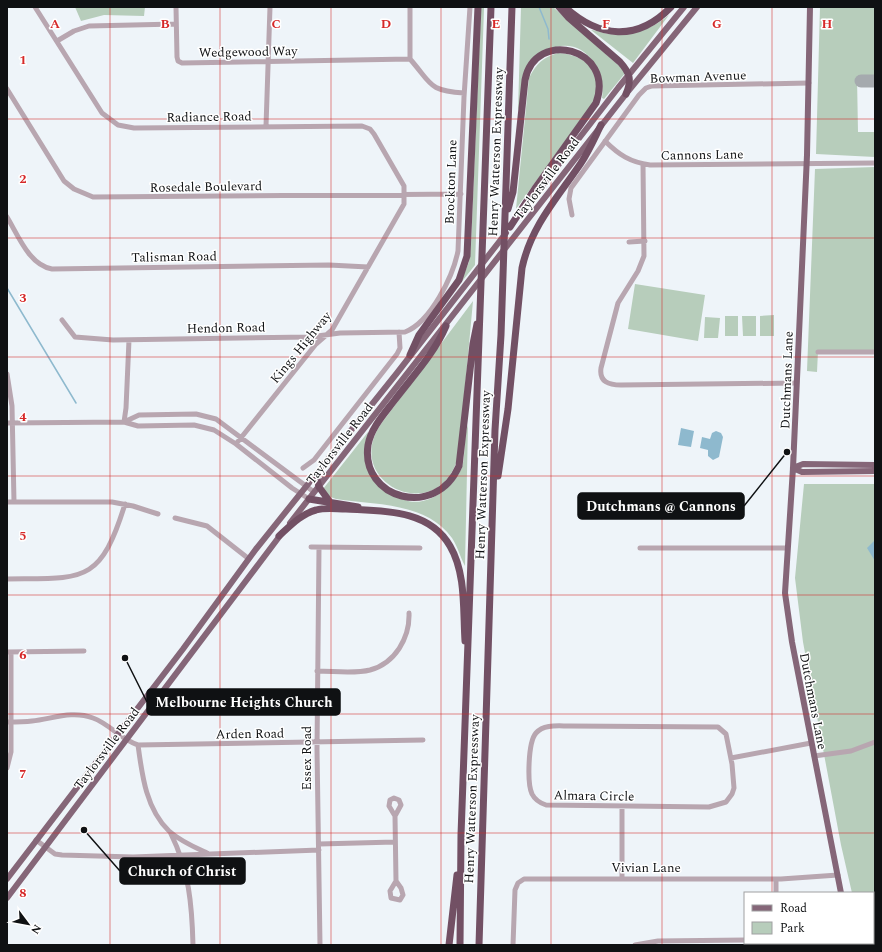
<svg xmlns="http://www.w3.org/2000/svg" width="882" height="952" viewBox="0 0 882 952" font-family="Spectral,serif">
  <rect width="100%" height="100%" fill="#eef4f9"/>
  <path fill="#b7cdbb" d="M75 7H145L144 16 104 15 81 21Z
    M481 7H484V9L475 265 460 284 469 262 471 245Z
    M521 7H553L626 72 604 99 602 98C606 73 587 39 556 47 550 49 543 53 536 56L518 111Z
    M820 7H875V77H857L858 132H875V157L816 154Z
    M669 15 633 63 591 30C596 30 603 33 608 34 632 36 651 30 669 15Z
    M558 53C575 54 594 62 597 81 597 87 595 95 594 101L516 209 529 78C536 64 543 57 558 53Z
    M875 167V351H818L817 372 807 371 815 169Z
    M635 284 705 295 698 341 628 329Z
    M473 301 459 453C442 530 340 484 381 424Z
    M774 315V336H760V316Z
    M725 316H738V336H725Z
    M742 316H756V336H743Z
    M705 317 720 318 718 338H704Z
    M468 425 465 566C460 557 458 547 452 538 426 502 375 505 336 499L328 496 323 489 368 432 370 472C379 480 393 494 403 499 425 510 455 487 462 467 466 454 463 437 468 425Z
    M804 484H875V945H864L863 943H873V893H852L841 845 803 642 795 578Z"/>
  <path fill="#8eb9ce" d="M681 428 694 431 691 447 678 445Z
    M716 431 721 433 723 437 719 457 713 460 708 456V450L700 448 702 437 710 439 712 433Z
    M875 540V561L867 548Z"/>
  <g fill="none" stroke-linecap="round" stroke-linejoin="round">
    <path stroke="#8eb9ce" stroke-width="1.5" d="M539 7 548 29 549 39
      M7 288 76 403"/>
    <path stroke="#a5aaae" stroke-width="13" d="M861 81H875"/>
    <path stroke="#b8a6b0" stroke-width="5" d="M35 7 102 113 118 125 134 128 362 126 370 129 374 134 404 186V204L332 330 316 344 236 444
      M176 7 177 57 178 61 182 63 410 59
      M57 41 74 31 89 26 176 24
      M410 59C432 84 428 91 464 93
      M410 59V7
      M7 89 64 181 74 189 93 197 461 194
      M266 126 270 7
      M605 141C619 155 630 162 650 165L875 163
      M643 164 644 256 638 271 618 303 601 368C599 382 609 385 621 385L796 383
      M572 215 569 199 571 188 639 95 646 88 652 86 809 83
      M7 217C18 235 29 265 52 269L329 265 368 267
      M629 242 645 241
      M62 320 75 337 113 340 310 337 340 333 405 332C431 322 453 276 458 251L464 97 470 7
      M818 352H875
      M7 374 12 406 14 502
      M124 422 139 415 196 414 216 419 314 492
      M124 422 126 408 129 340
      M7 423 124 422 138 426 194 425 214 430 236 444 292 488 309 499
      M303 468 314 460 397 354 400 348 399 332
      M7 502H112L133 506 158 514
      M175 518 207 526 249 559
      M311 547 420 548
      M319 548 317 749 320 945
      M640 548H787
      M7 579C83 578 100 585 125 504
      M7 652 84 651
      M317 671C334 671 354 674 370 670 395 663 410 638 409 613
      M7 722C15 722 24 722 32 721 52 719 72 710 93 718 110 724 121 740 138 745L423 740
      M569 726 718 727 726 734 732 764 734 788 732 794 726 802 709 807 546 805C540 803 535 800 532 794 527 783 528 742 536 733 544 724 558 726 569 726Z
      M138 745C142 775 146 809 169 831 180 841 194 847 207 853
      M814 756 851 751 875 742
      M731 758 811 743
      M7 768 11 752V652
      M395 816 389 806 390 800 394 798 399 800 401 805 395 816 396 881 390 891 391 898 400 900 403 895 401 888 396 881
      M171 834C189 870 192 905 193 945
      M36 840 55 854 62 855 133 857 319 850
      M319 844 395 842
      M622 878V807
      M776 893V879
      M513 945 515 890 518 883 524 879H781L838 875
      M635 945 658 941 745 940"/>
    <path stroke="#856678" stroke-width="6" d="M810 7 807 155 793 468 785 593 792 642 841 893
      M532 199 618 88 684 7
      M793 468 803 464 875 465
      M793 468 802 472 875 471
      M290 523 626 94 697 7
      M7 879 183 649 256 549 397 373 506 233
      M7 898 282 533
      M851 943V945"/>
    <path stroke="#725064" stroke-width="7" d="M559 7 568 17 620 62C630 73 632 80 626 94
      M565 7C599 38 637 42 671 7
      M508 209 513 192 525 80C535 28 616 48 596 103L536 187 510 227
      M446 326C434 354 412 377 394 401 384 414 371 428 368 445 360 499 436 520 459 466L473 344 477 324
      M410 355 419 335 459 280 467 256 478 7
      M316 475 319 487 330 502
      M498 476 508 409 522 268C531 226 558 197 581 163 589 151 595 137 601 125
      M309 499 358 507
      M279 536C290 526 301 514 316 510 326 507 336 509 346 509 383 511 429 509 450 546 466 573 463 610 465 641
      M449 945 457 875
      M460 945 461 835 491 7
      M479 945 495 430 501 335 512 7"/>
  </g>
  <path fill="none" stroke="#d62828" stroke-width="1" stroke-opacity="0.55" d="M110 7V945M220 7V945M331 7V945M441 7V945M551 7V945M662 7V945M772 7V893M7 119H875M7 238H875M7 357H875M7 476H875M7 595H875M7 714H875M7 833H875M772 943V945"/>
  <g text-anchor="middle" stroke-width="3" stroke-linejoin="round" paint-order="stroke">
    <g font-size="13" fill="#0f1113" stroke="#fff">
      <text transform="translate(248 51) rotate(-1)" y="5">Wedgewood Way</text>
      <text transform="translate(698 76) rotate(-2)" y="5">Bowman Avenue</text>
      <text transform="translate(209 116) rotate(-1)" y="5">Radiance Road</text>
      <text transform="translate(495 152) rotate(-88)" y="5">Henry Watterson Expressway</text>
      <text transform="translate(702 154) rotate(-1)" y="5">Cannons Lane</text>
      <text transform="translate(546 178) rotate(-53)" y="5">Taylorsville Road</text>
      <text transform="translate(450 182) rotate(-88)" y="5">Brockton Lane</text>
      <text transform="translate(206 186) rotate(-1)" y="5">Rosedale Boulevard</text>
      <text transform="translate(174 256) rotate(-1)" y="5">Talisman Road</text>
      <text transform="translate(226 327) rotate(-1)" y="5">Hendon Road</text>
      <text transform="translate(300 347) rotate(-51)" y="5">Kings Highway</text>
      <text transform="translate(786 380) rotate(-88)" y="5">Dutchmans Lane</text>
      <text transform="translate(339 443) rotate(-52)" y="5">Taylorsville Road</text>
      <text transform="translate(482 475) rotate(-88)" y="5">Henry Watterson Expressway</text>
      <text transform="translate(814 701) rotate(79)" y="5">Dutchmans Lane</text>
      <text transform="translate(250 733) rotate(-1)" y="5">Arden Road</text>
      <text transform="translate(106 748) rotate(-53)" y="5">Taylorsville Road</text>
      <text transform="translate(306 758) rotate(-90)" y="5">Essex Road</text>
      <text transform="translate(594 795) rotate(1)" y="5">Almara Circle</text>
      <text transform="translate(471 799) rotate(-88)" y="5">Henry Watterson Expressway</text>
      <text x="646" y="872">Vivian Lane</text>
    </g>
  </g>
  <g font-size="13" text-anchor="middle" font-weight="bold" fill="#d62828" stroke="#fff" stroke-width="3" stroke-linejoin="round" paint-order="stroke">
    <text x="55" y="28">A</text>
    <text x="165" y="28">B</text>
    <text x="276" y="28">C</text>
    <text x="386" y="28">D</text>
    <text x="496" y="28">E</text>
    <text x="606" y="28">F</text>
    <text x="717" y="28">G</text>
    <text x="827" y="28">H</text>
    <text x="23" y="64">1</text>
    <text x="23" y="183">2</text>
    <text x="23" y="302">3</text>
    <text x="23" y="421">4</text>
    <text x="23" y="540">5</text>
    <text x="23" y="659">6</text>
    <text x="23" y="778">7</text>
    <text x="23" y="897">8</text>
  </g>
  <path fill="none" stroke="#0f1113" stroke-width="1.5" d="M787 452L744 506M125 658L147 702M84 830L120 871"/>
  <g fill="#0f1113" stroke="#fff" stroke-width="1.5">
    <circle cx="787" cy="452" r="4"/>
    <circle cx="125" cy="658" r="4"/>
    <circle cx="84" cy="830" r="4"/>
  </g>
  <g fill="#0f1113" stroke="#0f1113" stroke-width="1.5">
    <rect x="578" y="493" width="166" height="26" rx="4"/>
    <rect x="147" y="689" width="193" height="26" rx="4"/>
    <rect x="120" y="858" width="125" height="26" rx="4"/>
  </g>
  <g font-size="14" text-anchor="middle" font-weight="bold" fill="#fff">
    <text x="661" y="511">Dutchmans @ Cannons</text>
    <text x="244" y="707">Melbourne Heights Church</text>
    <text x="182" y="876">Church of Christ</text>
  </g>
  <rect width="882" height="952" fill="none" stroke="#0f1113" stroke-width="16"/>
  <rect x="744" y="892" width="130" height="52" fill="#ffffff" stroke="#9fa0a1"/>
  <rect x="752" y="905" width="20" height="6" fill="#856678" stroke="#9fa0a1"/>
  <text x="780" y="912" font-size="12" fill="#0f1113">Road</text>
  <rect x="752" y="922" width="20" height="12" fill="#b7cdbb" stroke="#9fa0a1"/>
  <text x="780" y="932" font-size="12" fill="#0f1113">Park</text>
  <g transform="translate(28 924) rotate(122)" stroke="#ffffff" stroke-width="3" paint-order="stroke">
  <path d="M0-3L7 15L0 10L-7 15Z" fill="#0f1113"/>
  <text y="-6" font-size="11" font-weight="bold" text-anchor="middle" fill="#0f1113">N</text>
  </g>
</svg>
